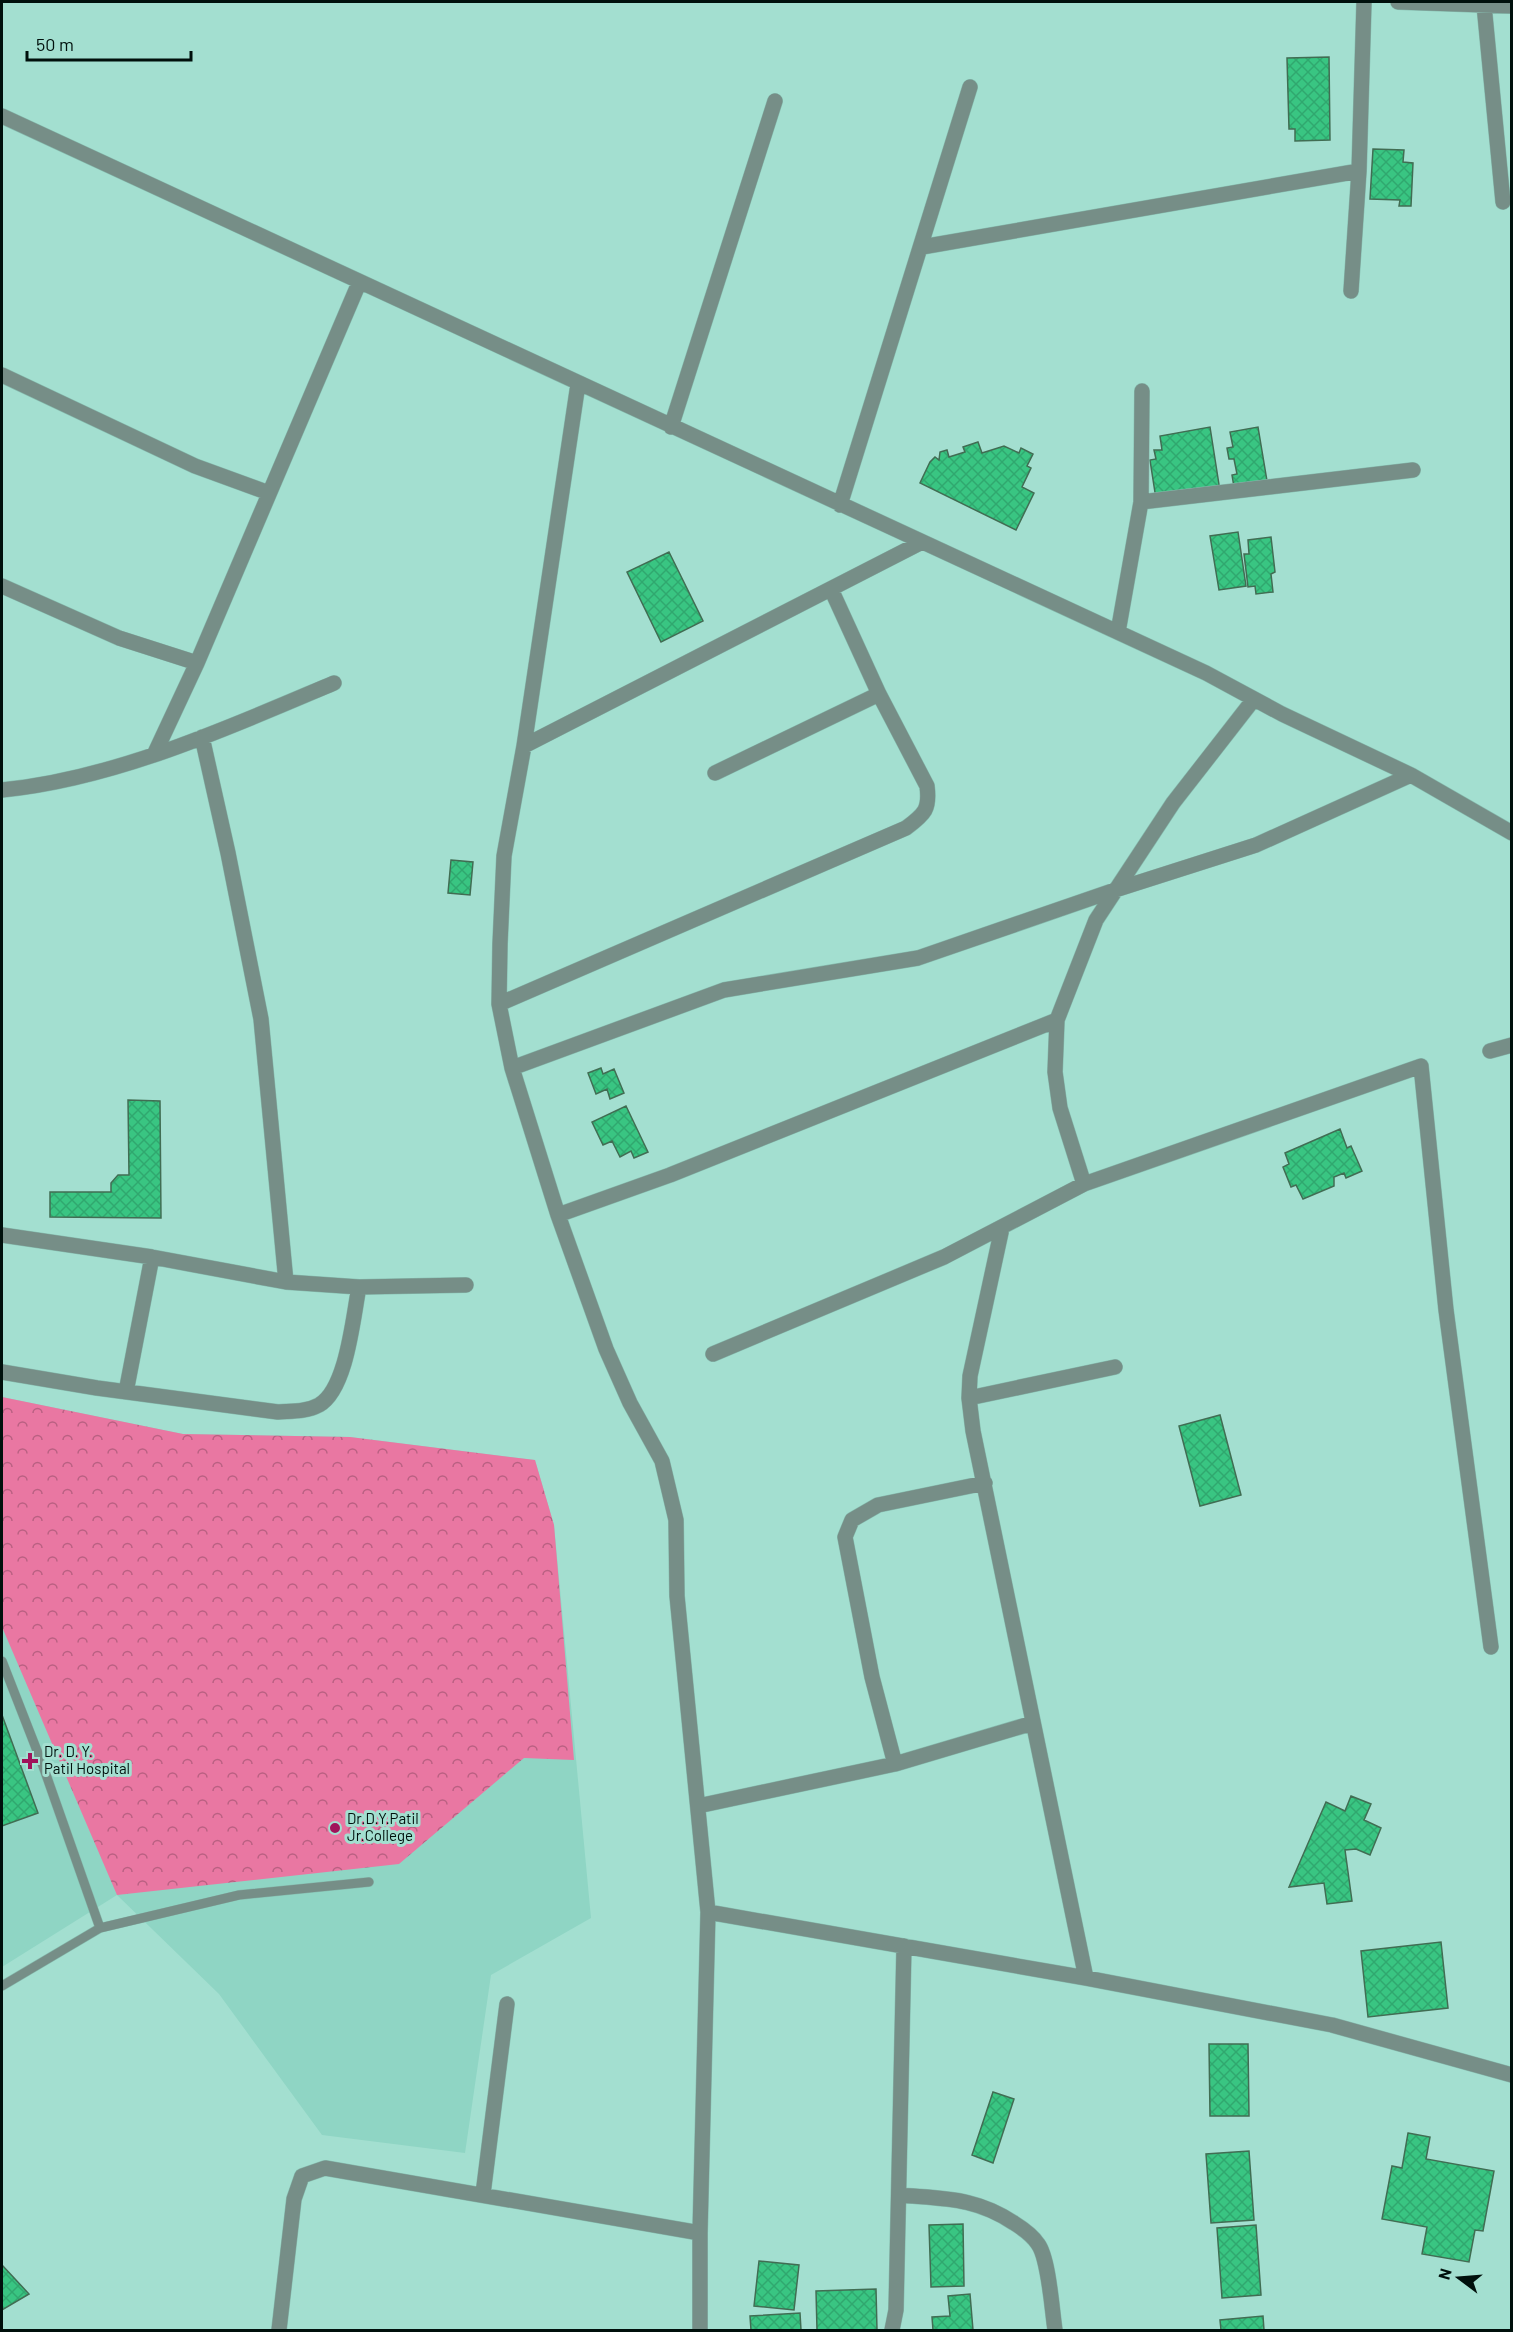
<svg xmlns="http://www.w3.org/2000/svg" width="1513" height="2332" viewBox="0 0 1513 2332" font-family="Barlow,sans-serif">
  <defs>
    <pattern id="park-crowns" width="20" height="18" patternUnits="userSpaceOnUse" patternTransform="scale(1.5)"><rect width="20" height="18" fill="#e977a2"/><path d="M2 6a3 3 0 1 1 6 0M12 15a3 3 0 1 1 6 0" fill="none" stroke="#ba6082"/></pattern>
    <pattern id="building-cross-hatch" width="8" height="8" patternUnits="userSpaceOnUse" patternTransform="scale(1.5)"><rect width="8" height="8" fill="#39c582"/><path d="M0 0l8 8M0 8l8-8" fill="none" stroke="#30a86f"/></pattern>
  </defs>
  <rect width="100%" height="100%" fill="#a3dfd0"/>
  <path fill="#8fd5c4" d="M2 1397 183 1434 350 1437 535 1460 554 1525 591 1918 491 1975 465 2153 322 2135 219 1994 117 1895 2 1967Z"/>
  <path fill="url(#park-crowns)" d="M2 1397 183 1434 350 1437 535 1460 554 1525 574 1760 524 1758 399 1864 117 1895 2 1627Z"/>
  <path fill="url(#building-cross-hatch)" stroke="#416d53" stroke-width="1.5" d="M1329 57 1330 140 1295 141V129H1289L1287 58Z
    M1373 149 1404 150 1403 162 1413 163 1411 206H1399L1400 200 1370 199Z
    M1210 427 1220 491 1156 499 1150 460 1156 459 1154 450H1162L1160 436Z
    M1258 427 1267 481 1234 487 1232 475 1237 474 1234 459H1229L1227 448 1233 447 1230 432Z
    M978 442 982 453 1004 446 1019 453 1021 448 1033 454 1027 466 1031 468 1022 487 1034 493 1016 530 920 483 930 462 935 457 939 460 940 452 947 450 949 457 965 452 963 447Z
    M1238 532 1246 586 1219 590 1210 536Z
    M1271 537 1275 572 1271 574 1273 592 1256 594 1255 586 1248 587 1244 554H1249L1248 540Z
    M669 552 703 621 661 642 627 572Z
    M451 860 473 862 470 895 448 893Z
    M601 1068 603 1074 614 1069 624 1093 610 1099 607 1089 596 1094 588 1073Z
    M128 1100 160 1101 161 1218 50 1217V1192H111V1183L118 1175H129Z
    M626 1106 648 1152 634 1158 631 1151 620 1157 612 1141 603 1145 592 1122Z
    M1340 1129 1347 1148 1351 1146 1362 1171 1346 1178 1344 1173 1334 1177V1186L1303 1199 1296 1185 1291 1187 1283 1167 1289 1164 1285 1153Z
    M1220 1415 1241 1495 1200 1506 1179 1426Z
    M2 1715 38 1813 2 1826Z
    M1351 1796 1371 1804 1364 1820 1381 1828 1370 1855 1356 1849 1345 1850 1352 1901 1327 1904 1324 1883 1289 1887 1326 1802 1345 1811Z
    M1441 1942 1448 2008 1368 2017 1361 1951Z
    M1209 2044H1248L1249 2116H1210Z
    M993 2092 1014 2099 993 2163 972 2155Z
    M1408 2133 1430 2137 1426 2159 1494 2171 1483 2231 1475 2230 1469 2262 1422 2254 1427 2227 1382 2219 1392 2166 1402 2168Z
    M1249 2151 1254 2220 1211 2223 1206 2154Z
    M963 2224 964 2286 931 2287 929 2225Z
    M1256 2225 1261 2295 1222 2298 1217 2228Z
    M759 2261 799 2265 794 2310 754 2306Z
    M2 2265 29 2294 2 2310Z
    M876 2289 877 2330H817L816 2291Z
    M970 2294 973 2330H933L932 2317 950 2316 948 2296Z
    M800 2313 801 2330H751L750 2316Z
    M1263 2316 1264 2330H1221L1220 2320Z"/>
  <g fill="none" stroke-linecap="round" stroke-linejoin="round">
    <defs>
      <path id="service" d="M2 1661 43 1766 100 1928
        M2 1986 100 1928 239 1895 369 1882"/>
      <path id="minor" d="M1398 2 1512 6
        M1484 5 1503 202
        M2 116 1206 673 1282 714 1411 775 1512 833
        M1359 171 1364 2
        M922 247 1359 171 1351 291
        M2 375 195 466 269 493
        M671 427 775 101
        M1141 502 1413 470
        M840 505 970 87
        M2 586 119 638 197 663
        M1118 632 1141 502 1142 391
        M202 737 228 853 261 1019 286 1282
        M524 746 578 384
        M154 755 197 663 359 283
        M715 773 879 694
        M2 790C115 779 230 727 334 683
        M499 1004 906 828C925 814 930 809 927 786L879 694 831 589
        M1490 1051 1512 1045
        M512 1068 724 990 918 958 1115 890 1256 845 1411 775
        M1084 1184 1060 1108 1055 1072 1057 1020 1096 920 1173 803 1254 699
        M558 1215 670 1175 1057 1020
        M1002 1228 970 1376 969 1398 973 1431 1086 1978
        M2 1235 152 1257 286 1282 359 1287 466 1285
        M713 1354 944 1257 1084 1184 1421 1066 1446 1310 1491 1647
        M2 1372 97 1388 278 1412C292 1411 306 1412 319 1405 347 1389 353 1317 359 1287
        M126 1392 152 1257
        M969 1398 1115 1367
        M895 1764 872 1677 845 1537 852 1520 878 1505 985 1483
        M698 1806 895 1764 1033 1723
        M708 1912 1086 1978 1332 2025 1512 2075
        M483 2194 507 2004
        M899 2195C944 2199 975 2197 1014 2223 1022 2228 1033 2236 1038 2244 1049 2259 1052 2311 1055 2330
        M279 2330 294 2199 302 2176 325 2168 700 2233
        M700 2330V2233L708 1912 677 1596 676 1520 662 1461 630 1403 606 1349 558 1215 512 1068 499 1004 500 944 504 856 524 746 922 542
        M892 2330 896 2310 904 1946"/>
    </defs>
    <use href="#service" stroke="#86baad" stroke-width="10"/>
    <use href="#minor" stroke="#86baad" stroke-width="16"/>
    <use href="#service" stroke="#768e87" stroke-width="9"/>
    <use href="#minor" stroke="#768e87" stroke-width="15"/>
  </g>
  <g fill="#a0125a" stroke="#a3dfd0" stroke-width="2">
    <path d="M27 1752h6v6h6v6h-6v6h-6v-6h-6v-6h6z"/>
    <circle cx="335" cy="1828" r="6"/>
  </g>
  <g text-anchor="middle" stroke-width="6" stroke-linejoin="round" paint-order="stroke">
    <g font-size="15" fill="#00100c" stroke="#a3dfd0" text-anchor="start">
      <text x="44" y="1757">Dr. D. Y.<tspan x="44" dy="17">Patil Hospital</tspan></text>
      <text x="347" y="1824">Dr.D.Y.Patil<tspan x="347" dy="17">Jr.College</tspan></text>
    </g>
  </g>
  <rect width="1513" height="2332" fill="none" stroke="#00100c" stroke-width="6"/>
  <g transform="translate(1459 2278) rotate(286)" stroke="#a3dfd0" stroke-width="4.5" paint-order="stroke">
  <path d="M0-4.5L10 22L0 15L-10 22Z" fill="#00100c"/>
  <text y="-9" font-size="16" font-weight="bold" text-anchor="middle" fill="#00100c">N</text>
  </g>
  <path d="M27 51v9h164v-9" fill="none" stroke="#00100c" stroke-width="3"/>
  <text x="36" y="51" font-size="18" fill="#00100c" stroke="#a3dfd0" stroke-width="4.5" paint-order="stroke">50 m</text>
</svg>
